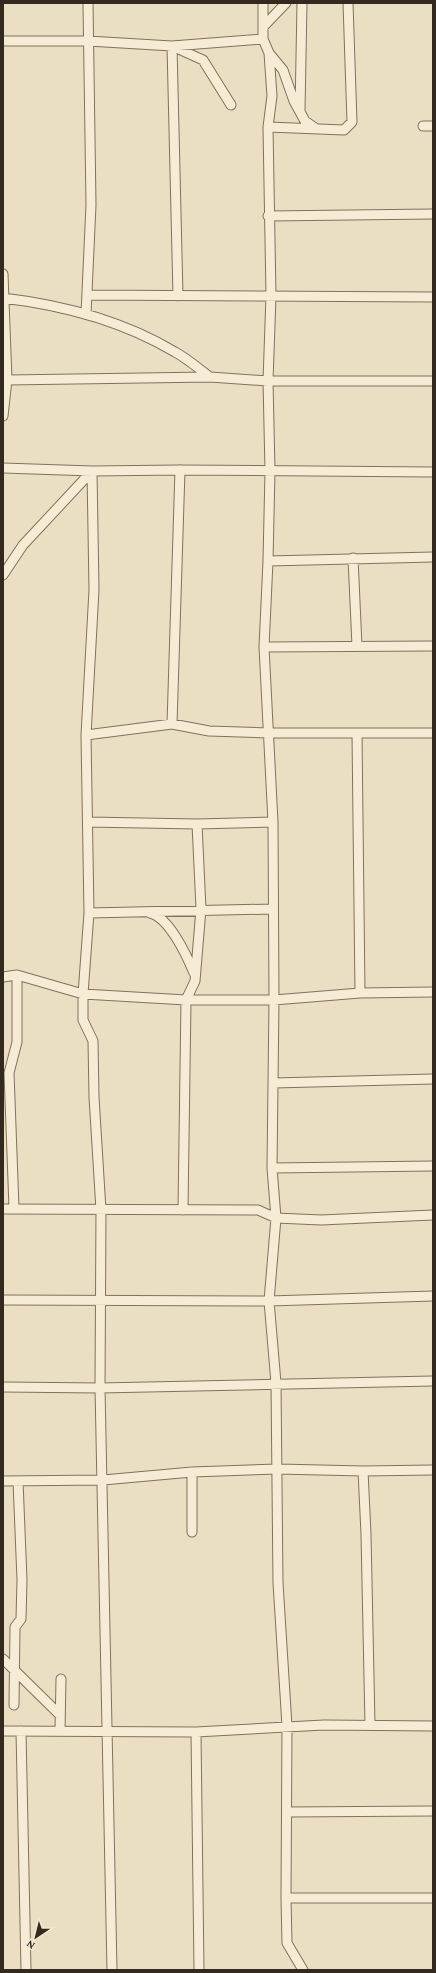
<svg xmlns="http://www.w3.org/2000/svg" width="436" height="1973" viewBox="0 0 436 1973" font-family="'Crimson Pro',serif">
  <rect width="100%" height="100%" fill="#eadec3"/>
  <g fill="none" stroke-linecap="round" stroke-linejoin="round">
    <defs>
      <path id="minor" d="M263 3V39L269 53 272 96 268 127 271 296 268 381 270 471 268 561 264 647 273 822 274 1000 272 1168 276 1218 269 1301 276 1383 278 1583 287 1726 286 1898 287 1943 303 1970
        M263 27 286 3
        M3 41H88L172 46 263 39
        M269 53 283 70 294 101 305 121 315 128
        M300 111 302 3
        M423 126H433
        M268 127 344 130 352 122 348 3
        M268 216 433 214
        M3 274 7 380 3 416
        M87 295 433 297
        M178 296 172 46 203 60 231 105
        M3 298C63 305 123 321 175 352 188 359 199 369 210 377
        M86 314 91 205 88 3
        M7 380 210 377 268 381H433
        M3 468 92 471 180 470 433 472
        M92 471 94 590 86 735 89 913 83 994V1020L93 1041 94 1097 101 1210 100 1388 112 1970
        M353 558 357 646
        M268 561 433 557
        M3 575 23 545 92 471
        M264 647 433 646
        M172 724 180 470
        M357 733 360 993
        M86 735 172 724 209 731 268 733H433
        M88 822 197 824 273 822
        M89 913 273 909
        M150 913C169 917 187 956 194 973
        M3 977 17 975 83 994 186 1000H274L360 993 433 992
        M273 1083 433 1079
        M272 1168 433 1166
        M14 1208 9 1073 17 1042V975
        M3 1209 258 1210 276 1218 321 1220 433 1215
        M183 1210 186 1000 195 981 201 909 197 824
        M3 1300 269 1301 433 1296
        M3 1387 100 1388 433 1381
        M363 1471 366 1534 370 1725
        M192 1472V1532
        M3 1481 103 1480 192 1472 278 1469 363 1471 433 1470
        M3 1659 60 1715
        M14 1705 15 1627 21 1619 22 1580 18 1481
        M60 1730 61 1679
        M3 1731 196 1732 324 1725 433 1726
        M21 1731 26 1970
        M196 1732 199 1970
        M287 1812 433 1811
        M286 1898H433"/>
    </defs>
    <use href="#minor" stroke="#83715c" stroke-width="11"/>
    <use href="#minor" stroke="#f6ecd6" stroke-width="9"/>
  </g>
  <rect width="436" height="1973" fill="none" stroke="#34291e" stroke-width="8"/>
  <g transform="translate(36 1937) rotate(215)" stroke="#f2e9d2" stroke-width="3" paint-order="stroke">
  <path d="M0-3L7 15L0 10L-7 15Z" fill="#34291e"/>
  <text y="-6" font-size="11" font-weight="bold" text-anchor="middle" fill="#34291e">N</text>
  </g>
</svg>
